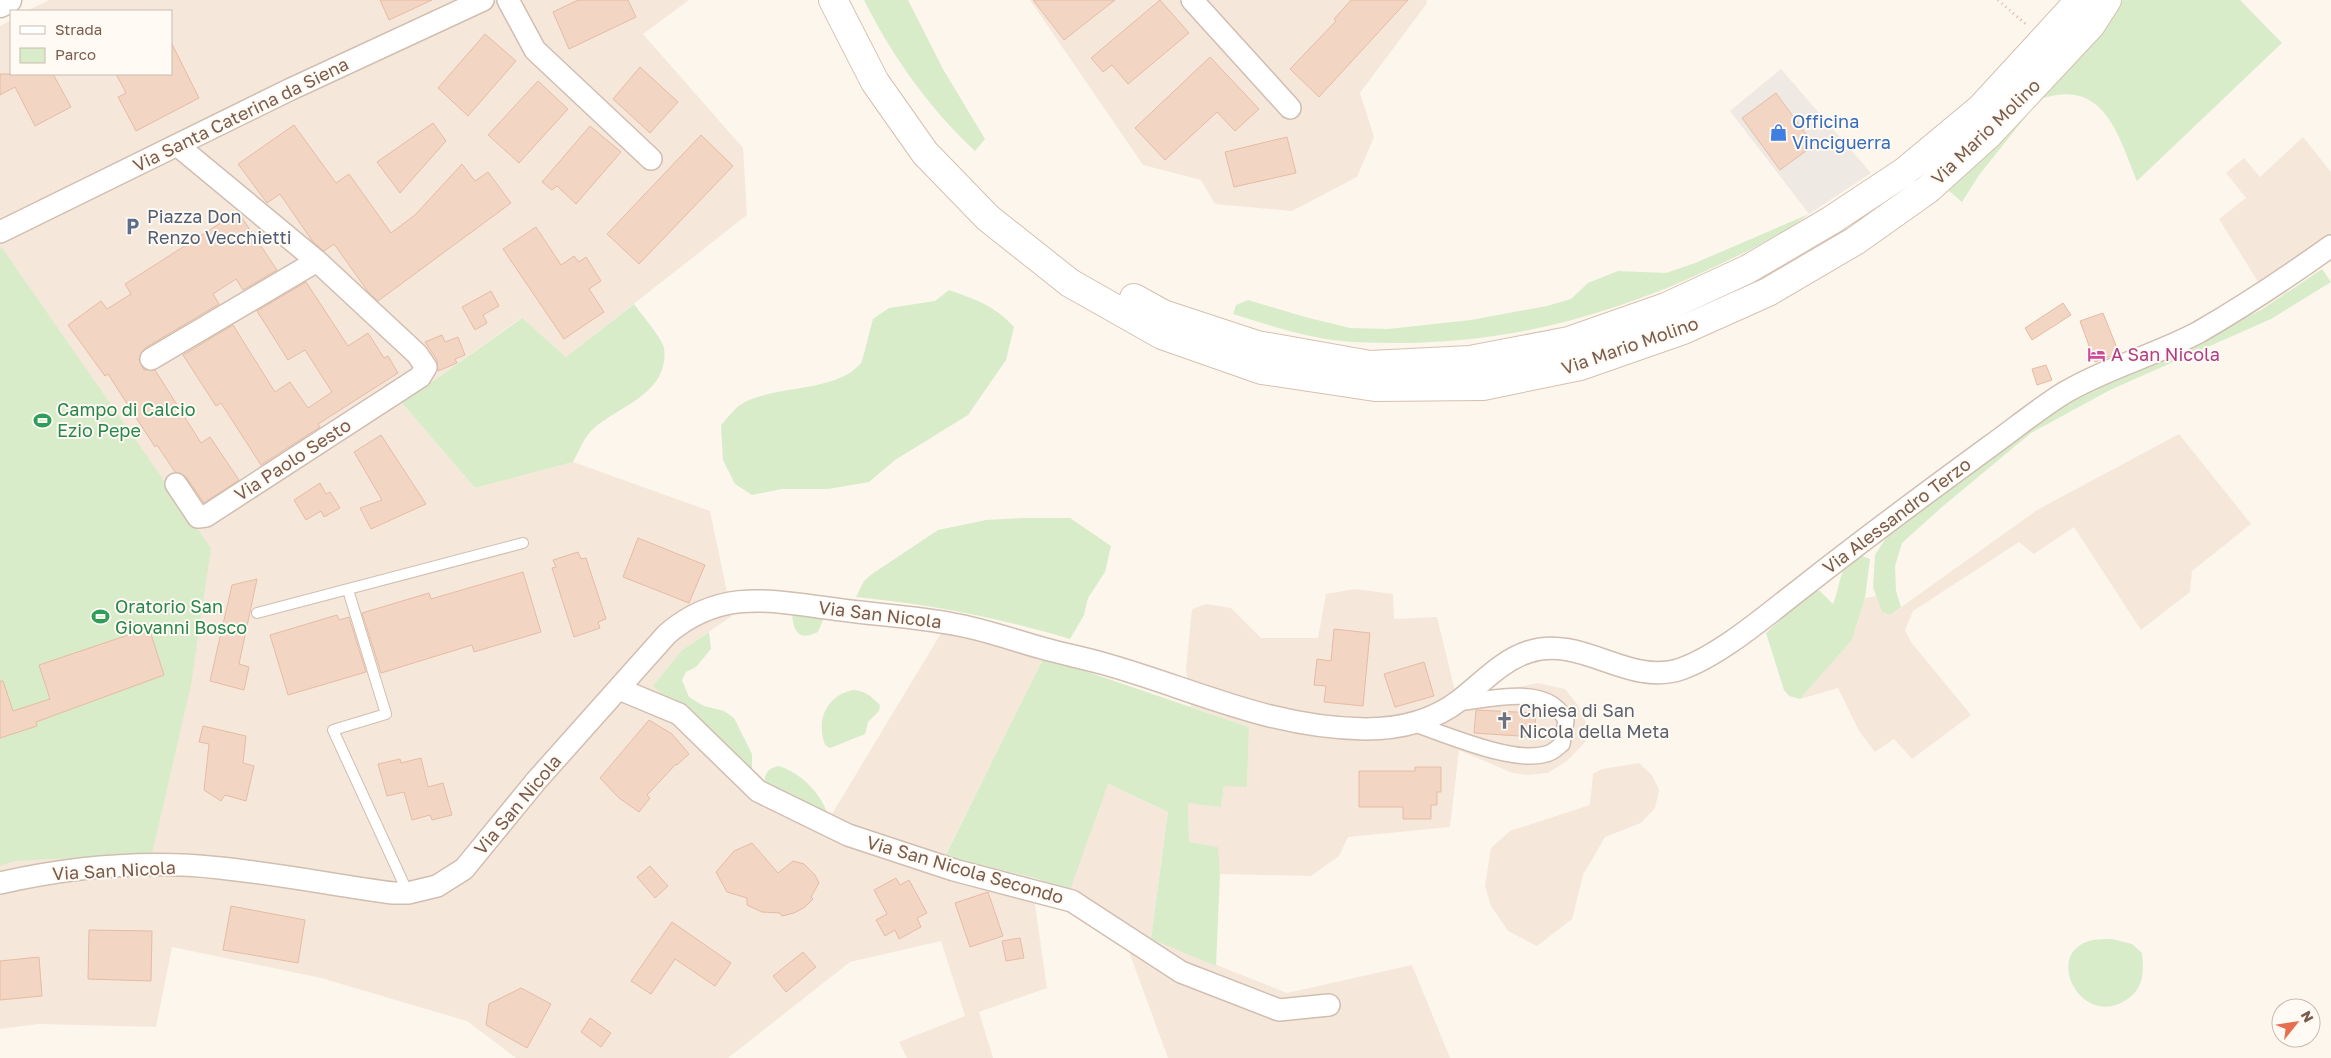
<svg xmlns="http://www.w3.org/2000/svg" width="2331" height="1058" viewBox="0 0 2331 1058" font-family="'Golos Text',sans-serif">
  <rect width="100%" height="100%" fill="#fdf6ec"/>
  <path fill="#f5e8da" d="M49 0H689L643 34 743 148 747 215 566 357 521 318 402 403 475 488 573 462 710 511 732 616 682 650 654 686 764 784 829 819 943 630 1044 657 945 855 1031 877 1047 988 979 1012 993 1058H907L899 1042 965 1016 941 941 850 962 728 1058H516L467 1021 321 978 172 947 156 1027 38 1024 0 1029V26L11 20V74H171V11H27Z
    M1030 0H1426L1427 3 1360 93 1374 137 1357 177 1292 211 1215 204 1201 180 1143 165Z
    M2303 137 2331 172V238L2260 285 2219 219 2246 198 2226 173 2244 158 2260 177Z
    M2179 434 2251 524 2192 571 2190 592 2141 630 2074 527 2034 554 2019 542 1913 611 1905 630 1911 642 1971 715 1912 759 1894 739 1875 752 1859 731 1838 688 1800 699 1852 640 1865 598 1877 596 1882 612 1890 615 2037 510Z
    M1355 589 1393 594 1394 619 1437 617 1456 695 1498 694 1508 689 1538 683 1565 689 1578 705 1586 723V741L1567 761 1548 773 1527 775 1512 773 1459 750 1450 827 1348 837 1339 856 1311 876 1220 874 1217 847 1189 842 1188 802 1221 807 1224 786H1247L1249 727 1191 707 1186 669 1192 609 1206 604 1231 608 1261 638H1318L1326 594Z
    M1639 763 1652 775 1659 790 1655 808 1641 823 1605 837 1583 875 1572 919 1537 946 1508 931 1491 906 1485 886 1491 848 1510 831 1590 805 1593 774 1602 769Z
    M1107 784 1168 812 1151 939 1287 993 1412 965 1450 1058H1168L1127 946 1064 905Z"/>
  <path fill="#efe9e4" d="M1781 69 1871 173 1809 214 1730 111Z"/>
  <path fill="#d8ecc9" d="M864 0H908L943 69 985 139 975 151C929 108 892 56 864 0Z
    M2123 0H2240L2282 43 2137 181C2118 134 2104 77 2040 99L1979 175 1962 202 1942 185Z
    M1809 214C1778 237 1744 253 1710 269 1595 323 1481 349 1354 342 1313 340 1272 326 1233 314L1236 305 1248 300 1305 317 1350 328 1388 329 1471 320 1547 306 1571 299 1588 283 1618 271 1666 273 1695 263Z
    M2 248 211 548 191 685 152 854 15 861 0 866V249Z
    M2322 269 2331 282 2271 319 2110 390 2031 433 1942 507 1902 543 1895 566 1896 591 1901 607 1890 615 1882 612 1873 587 1875 555 1893 527 1999 446 2072 400 2261 310Z
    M949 290C976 300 994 305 1014 327L1006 360 968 415 895 460 869 482 828 489H782L752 495 735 484 723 460 721 425C727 419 733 410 740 405 772 384 835 394 861 363 863 360 871 326 873 319L889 308 935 301Z
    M634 304C641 314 662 338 664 348 670 395 616 406 590 432 583 440 578 453 573 462L475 488 402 403 522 318 566 357Z
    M1024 518H1070L1111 546 1105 572 1088 598 1084 615 1070 639C1001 618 928 604 856 597L864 581 872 574 938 530 986 520Z
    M1862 556 1870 559 1865 598 1852 640 1800 699 1789 696 1784 690 1766 633 1813 590 1820 591 1833 604C1842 583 1837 564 1862 556Z
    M792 612 825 615 818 632C797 642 793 630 792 612Z
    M709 632 711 649 696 667 686 672 682 680 689 697 704 706 724 711 734 718 752 754V773L653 686 682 650Z
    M1044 657 1249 727 1247 787 1224 786 1221 807 1188 803 1189 842 1218 847 1220 874 1216 966 1151 939 1168 812 1108 784 1070 890 1031 877 945 856Z
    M853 690C865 691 871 696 880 705L879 711 868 722 865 734 830 748 825 745C816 720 826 696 853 690Z
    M778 766C801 772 824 796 829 819L764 784C765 773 767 769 778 766Z
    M2112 939 2132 944 2142 953C2144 970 2144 987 2129 998 2082 1033 2040 951 2093 940 2099 939 2106 939 2112 939Z"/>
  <path fill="#f3d5c3" stroke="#e6bba3" d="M380 0H432L389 20Z
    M578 0H628L636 17 569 49 553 12Z
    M1033 0H1115L1064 40Z
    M1160 0 1189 33 1128 84 1112 65 1103 72 1091 58Z
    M1351 0H1408L1319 97 1290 69 1336 21 1334 19Z
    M485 34 516 61 468 116 438 88Z
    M171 42 199 98 136 131 118 97 126 93 116 74H171Z
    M1210 57 1259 109 1235 131 1217 112 1165 160 1135 128Z
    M640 67 678 102 650 133 613 99Z
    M0 74H53L71 107 35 126 15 87 0 95Z
    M538 81 568 109 519 163 488 135Z
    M1776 93 1814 145 1780 170 1742 118Z
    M433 123 446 141 400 193 377 162Z
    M294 125 336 183 349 174 391 233 415 215 462 164 475 181 488 172 511 203 378 301 369 293 334 244 324 251 313 242 280 194 267 203 238 164Z
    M590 126 621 152 576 204 557 186 552 190 542 182Z
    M701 135 733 166 639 264 607 234Z
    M1287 137 1296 173 1234 187 1225 152Z
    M238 212 277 270 243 290 236 279 213 294 219 304 145 348 139 359 144 370H155L201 443 210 437 239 480 204 503 186 477 175 472 157 445 155 447 108 374 105 376 68 325 101 301 107 309 131 294 125 284Z
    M536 227 561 265 574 256 579 262 586 257 601 281 589 289 604 312 564 339 503 249Z
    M306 282 348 346 368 333 384 358 388 356 398 373 318 424 320 427 261 465 221 403 216 406 183 355 233 325 275 392 290 382 308 408 332 392 305 350 288 360 257 311Z
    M491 291 499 306 483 315 487 323 475 330 462 307Z
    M2063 303 2071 315 2032 340 2025 328Z
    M2103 313 2119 353 2095 362 2080 321Z
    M442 335 445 342 458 337 465 355 455 359 457 363 438 371 437 360 425 342Z
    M2046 365 2052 380 2037 385 2032 369Z
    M381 435 426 504 371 529 360 508 382 500 354 452Z
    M320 483 326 494 330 492 340 508 324 517 321 511 306 520 294 500Z
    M638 538 705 565 689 603 623 577Z
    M578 552 581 559 586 558 606 619 598 622 600 628 574 637 552 568 556 567 553 560Z
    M523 572 541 632 474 652 472 645 381 673 362 613 429 593 431 599Z
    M257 579 239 664 249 667 244 690 210 681 232 585Z
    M337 615 339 620 349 617 366 672 288 695 270 635Z
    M149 628 164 675 36 722 37 726 0 738V681H3L13 711 50 699 39 665Z
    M1334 629 1370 633 1363 706 1324 702 1326 686 1314 685 1317 659 1331 661Z
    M1424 662 1434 696 1395 707 1384 674Z
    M1476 710 1536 713 1534 737 1474 733Z
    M649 720 672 734 689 754 677 765 676 764 647 795 650 798 639 812 619 798 600 778Z
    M203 726 246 736 243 763 254 766 246 801 225 795 221 801 204 790 209 744 199 742Z
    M421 758 428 787 443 783 452 815 432 820 430 815 412 820 404 792 387 796 378 764 400 759 401 763Z
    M1415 767H1441V792H1437V805H1431V819H1403V807H1359V771H1415Z
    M752 843 778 873 793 861 804 864 815 875 819 883 811 897 813 899 805 907 794 913 782 916 780 913 762 912 747 905V898L727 892 716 872 734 851Z
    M650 866 668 886 655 898 637 877Z
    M896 878 900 885 909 880 927 913 917 918 921 927 899 939 895 930 885 936 876 920 887 914 874 890Z
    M988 892 1003 936 970 947 955 903Z
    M231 906 305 920 298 963 223 950Z
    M672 922 731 963 715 986 675 959 651 994 631 981Z
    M89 930 152 931 151 981 88 979Z
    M1020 938 1024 958 1006 961 1002 941Z
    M803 952 816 967 786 992 773 976Z
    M39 957 42 996 0 1000V961Z
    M521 988 551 1004 527 1048 486 1025 489 1004Z
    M590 1018 611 1033 601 1047 581 1032Z"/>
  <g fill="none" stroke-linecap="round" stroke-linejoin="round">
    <defs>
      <path id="service" d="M348 590 386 714 333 730 408 893
        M257 613 523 543"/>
      <path id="pedestrian" d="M1415 724C1447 735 1514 764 1546 754 1552 753 1557 748 1562 744L1566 721C1549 682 1490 700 1456 703"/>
      <path id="minor" d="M508 0 535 50 651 159
        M1192 0 1290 108
        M0 232 289 90 483 0
        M151 359 317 261
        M176 484 198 517 206 516 420 377 426 367 417 354 317 261 177 145
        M619 689 679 714 758 791 848 835 954 870 1072 901 1181 972 1279 1010 1329 1005
        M0 883C71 867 147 860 220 868 278 874 335 885 393 893H408L437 886 464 869 536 781 667 634C723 586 775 602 842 610 879 615 917 617 953 624 983 629 1013 640 1042 648 1063 654 1084 658 1105 664 1194 689 1270 728 1365 729 1399 729 1433 721 1460 700 1482 683 1501 661 1528 652 1582 634 1628 687 1681 669 1721 655 1769 613 1803 587 1864 539 1926 493 1989 447 2013 430 2038 409 2064 393 2106 368 2156 355 2199 332 2244 306 2289 276 2331 246"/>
      <path id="tertiary" d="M0 4 8 0"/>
      <path id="secondary" d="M833 0 875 82 925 153 988 218 1070 283 1162 335 1262 370 1375 387 1483 386 1580 366 1683 330 1768 292 1855 241 1927 190 1989 134 2091 25 2107 0
        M1134 298 1163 314 1257 345 1370 365 1470 360 1569 341 1666 307 1748 269 1830 221 1904 172 1981 108 2080 0"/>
    </defs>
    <use href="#service" stroke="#d1beb0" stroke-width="12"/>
    <use href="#pedestrian" stroke="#d1beb0" stroke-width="18"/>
    <use href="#minor" stroke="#d1beb0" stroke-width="24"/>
    <use href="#tertiary" stroke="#d1beb0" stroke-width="29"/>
    <use href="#secondary" stroke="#d6c0b0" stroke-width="30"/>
    <path stroke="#d9b8a5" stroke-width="3" stroke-dasharray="1 4" stroke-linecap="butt" d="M1998 0 2028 26"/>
    <use href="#service" stroke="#fff" stroke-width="10"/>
    <use href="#pedestrian" stroke="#fff" stroke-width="15"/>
    <use href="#minor" stroke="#fff" stroke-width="21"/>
    <use href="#tertiary" stroke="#fff" stroke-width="26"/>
    <use href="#secondary" stroke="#fff" stroke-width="28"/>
  </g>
  <defs>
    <symbol id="shop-bare" viewBox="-9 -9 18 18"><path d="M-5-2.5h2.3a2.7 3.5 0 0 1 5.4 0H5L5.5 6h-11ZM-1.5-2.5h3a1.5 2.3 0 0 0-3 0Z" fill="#3f7fe0" stroke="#fffaf3" stroke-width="2.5" paint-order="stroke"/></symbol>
    <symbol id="parking-bare" viewBox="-9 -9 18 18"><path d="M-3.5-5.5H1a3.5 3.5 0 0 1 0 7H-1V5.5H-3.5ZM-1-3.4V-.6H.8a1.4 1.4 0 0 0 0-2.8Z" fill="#5c6f8a" stroke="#fffaf3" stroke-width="2.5" paint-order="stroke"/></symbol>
    <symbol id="hotel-bare" viewBox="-9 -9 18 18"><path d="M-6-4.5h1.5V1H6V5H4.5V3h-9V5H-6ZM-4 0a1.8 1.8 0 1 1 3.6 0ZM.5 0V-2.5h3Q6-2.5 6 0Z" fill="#d1479c" stroke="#fffaf3" stroke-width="2.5" paint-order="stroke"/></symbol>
    <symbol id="stadium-bare" viewBox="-9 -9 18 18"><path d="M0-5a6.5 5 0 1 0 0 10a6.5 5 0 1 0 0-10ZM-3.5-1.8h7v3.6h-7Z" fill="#2e9e5b" stroke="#fffaf3" stroke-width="2.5" paint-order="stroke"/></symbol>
    <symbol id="church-bare" viewBox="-9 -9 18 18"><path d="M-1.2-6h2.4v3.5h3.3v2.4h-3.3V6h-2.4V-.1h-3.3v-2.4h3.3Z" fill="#6b7280" stroke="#fffaf3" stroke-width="2.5" paint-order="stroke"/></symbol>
  </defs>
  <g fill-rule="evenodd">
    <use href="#shop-bare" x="1766" y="120" width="25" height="25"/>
    <use href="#parking-bare" x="120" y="214" width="25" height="25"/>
    <use href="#hotel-bare" x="2084" y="342" width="25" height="25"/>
    <use href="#stadium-bare" x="30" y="408" width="25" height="25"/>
    <use href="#stadium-bare" x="88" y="604" width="25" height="25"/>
    <use href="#church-bare" x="1492" y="708" width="25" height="25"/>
  </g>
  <g text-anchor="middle" stroke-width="4" stroke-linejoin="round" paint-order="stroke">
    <g font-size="18" fill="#7a5c4d" stroke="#fffaf3">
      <text transform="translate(241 115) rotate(-26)" y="6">Via Santa Caterina da Siena</text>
      <text transform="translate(1986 132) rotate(-44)" y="6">Via Mario Molino</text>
      <text transform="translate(1630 346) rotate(-19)" y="6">Via Mario Molino</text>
      <text transform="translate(293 460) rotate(-33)" y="6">Via Paolo Sesto</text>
      <text transform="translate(1897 516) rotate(-37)" y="6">Via Alessandro Terzo</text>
      <text transform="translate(880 615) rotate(7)" y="6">Via San Nicola</text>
      <text transform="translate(518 805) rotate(-50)" y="6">Via San Nicola</text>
      <text transform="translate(965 870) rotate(16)" y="6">Via San Nicola Secondo</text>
      <text transform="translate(114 871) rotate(-3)" y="6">Via San Nicola</text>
    </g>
    <g font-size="18" fill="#366cbe" stroke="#fffaf3" text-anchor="start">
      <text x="1792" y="128">Officina<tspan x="1792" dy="21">Vinciguerra</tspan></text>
    </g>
    <g font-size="18" fill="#4e5e75" stroke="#fffaf3" text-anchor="start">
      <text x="147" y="223">Piazza Don<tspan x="147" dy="21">Renzo Vecchietti</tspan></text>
    </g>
    <g font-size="18" fill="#b23c85" stroke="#fffaf3" text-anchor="start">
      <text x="2111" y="361">A San Nicola</text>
    </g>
    <g font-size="18" fill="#27864d" stroke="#fffaf3" text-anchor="start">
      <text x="57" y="416">Campo di Calcio<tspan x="57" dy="21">Ezio Pepe</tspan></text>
      <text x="115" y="613">Oratorio San<tspan x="115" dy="21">Giovanni Bosco</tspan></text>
    </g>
    <g font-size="18" fill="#5b616d" stroke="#fffaf3" text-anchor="start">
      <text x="1519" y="717">Chiesa di San<tspan x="1519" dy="21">Nicola della Meta</tspan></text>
    </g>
  </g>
  <rect x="10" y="10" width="162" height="65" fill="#fffaf3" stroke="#cabbb1"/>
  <rect x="20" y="26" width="25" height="8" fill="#ffffff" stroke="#cabbb1"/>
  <text x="55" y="35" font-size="15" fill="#7a5c4d">Strada</text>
  <rect x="20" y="48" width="25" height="15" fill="#d8ecc9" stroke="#cabbb1"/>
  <text x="55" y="60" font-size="15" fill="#7a5c4d">Parco</text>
  <g transform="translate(2296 1023) rotate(60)"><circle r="24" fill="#fffaf3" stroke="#cabbb1"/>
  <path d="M0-4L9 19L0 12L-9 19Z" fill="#e76f51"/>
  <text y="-8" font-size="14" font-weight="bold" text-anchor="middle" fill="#7a5c4d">N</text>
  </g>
</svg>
